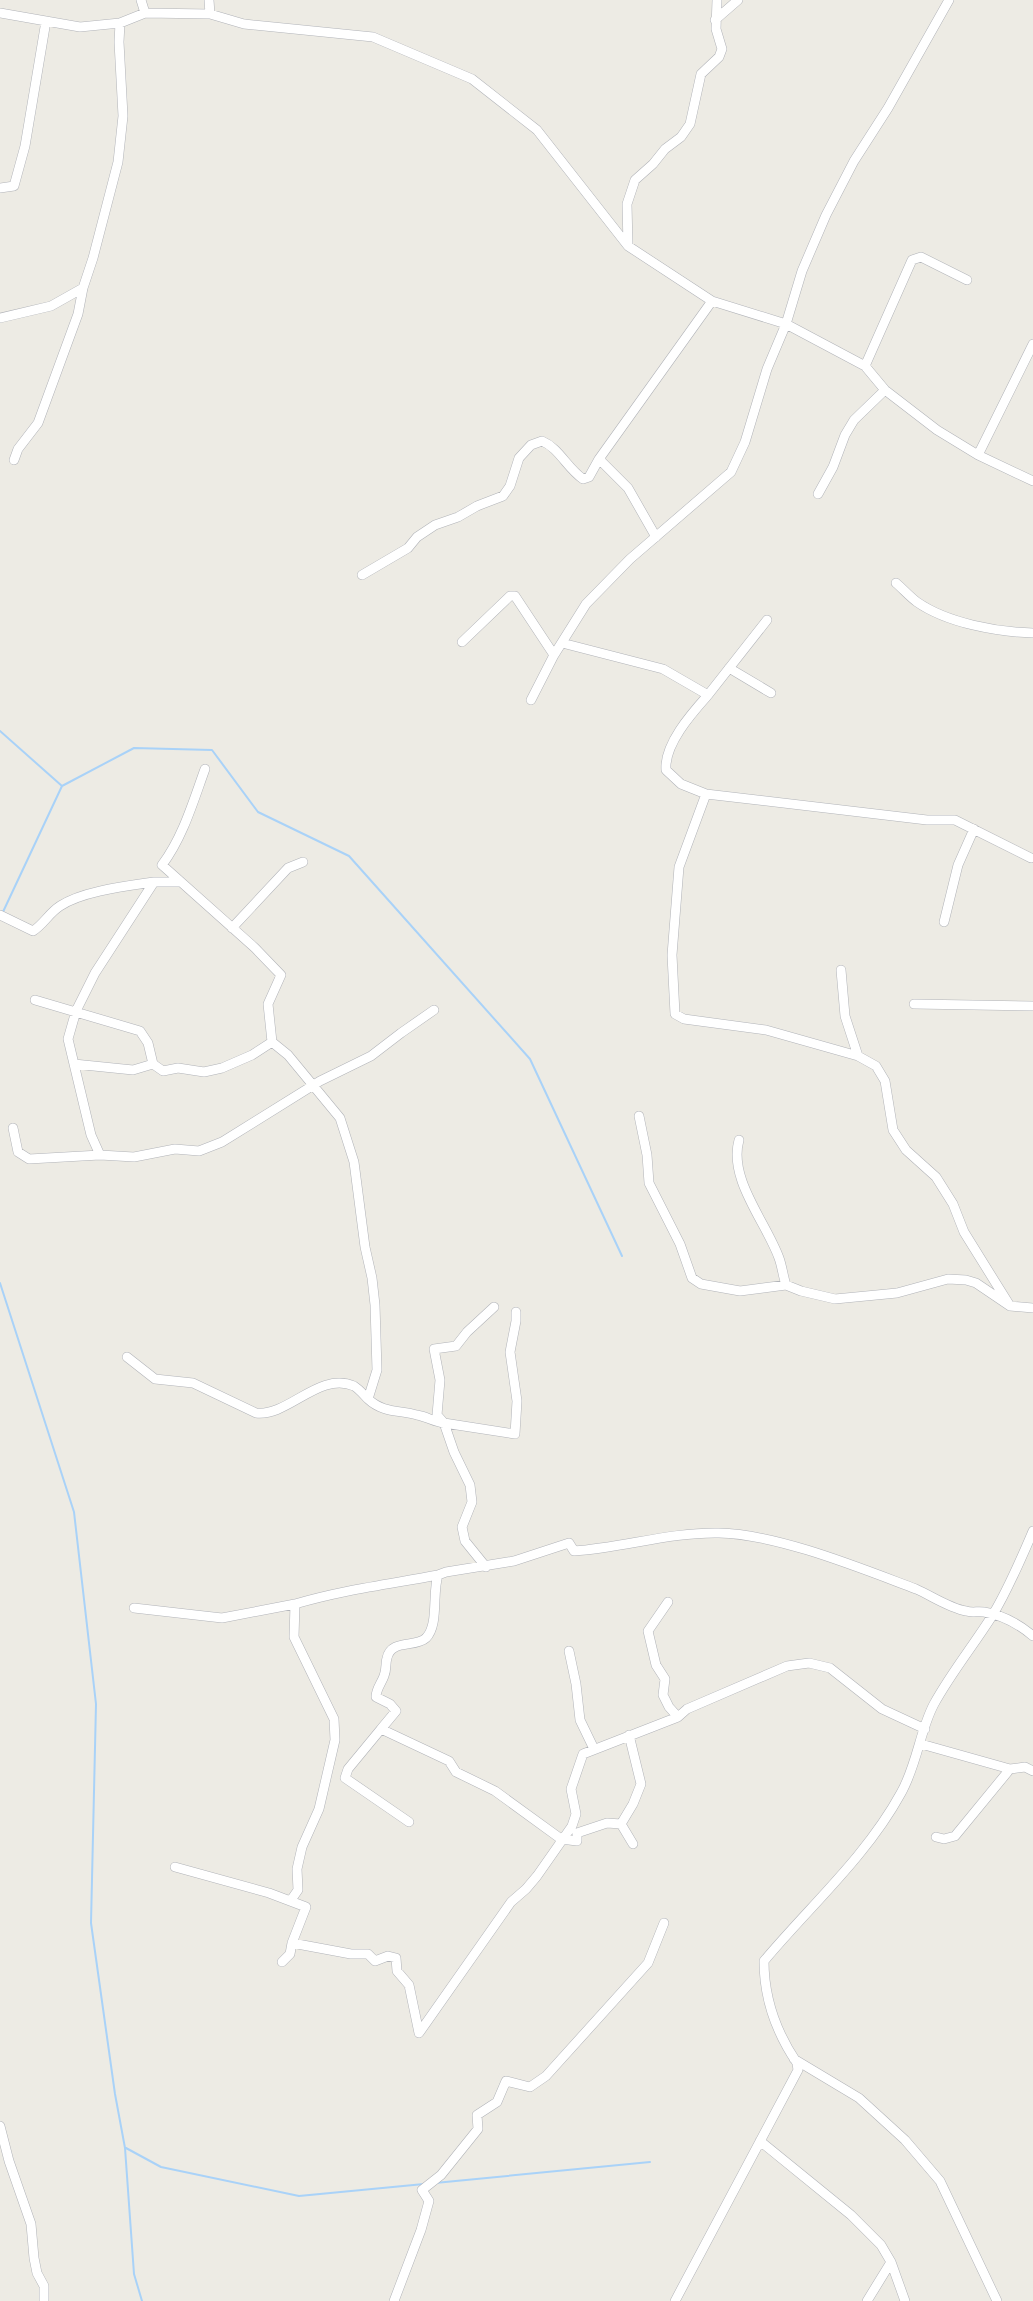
<svg xmlns="http://www.w3.org/2000/svg" width="1033" height="2301" viewBox="0 0 1033 2301" font-family="'Space Grotesk',sans-serif">
  <rect width="100%" height="100%" fill="#edebe4"/>
  <g fill="none" stroke-linecap="round" stroke-linejoin="round">
    <path stroke="#a9d2f8" stroke-width="2" d="M0 731 62 786 134 748 212 750 258 812 349 856 530 1059 622 1256
      M2 914 62 786
      M0 1283 74 1512 96 1704 91 1923 115 2094 125 2148 134 2274 142 2301
      M126 2148 161 2167 299 2196 424 2184
      M435 2183 650 2162"/>
    <defs>
      <path id="minor" d="M141 0 145 13
        M209 0 210 14
        M0 13 80 27 120 23 145 13 210 14 244 24 373 37 472 79 537 130 628 246 712 301 786 324 865 366 885 390 937 430 978 455 1033 481
        M715 20 738 0
        M0 188 14 186 25 146 46 21
        M628 246 627 204 635 180 653 164 665 149 681 137 690 124 701 74 719 57 722 49 716 29 717 0
        M0 318 51 306 83 288 93 258 118 162 123 116 119 42 120 23
        M865 366 912 260 921 257 967 280
        M978 455 1033 344
        M599 459 628 488 656 537
        M14 460 18 449 38 423 78 314 83 288
        M818 494 833 467 845 435 854 420 885 390
        M362 575 408 548 417 537 435 525 458 517 477 506 503 496 510 486 519 458 531 445 542 441C559 448 567 468 583 479L589 477 599 459 712 301
        M896 583C903 589 910 597 917 602 947 623 997 632 1033 633
        M462 642 510 596H515L554 655
        M562 643 663 669 708 695C692 713 664 744 666 770L681 784 706 794 927 820H955L1031 858
        M729 668 771 693
        M708 695 767 620
        M531 700 554 655 586 604 630 559 731 472 745 442 767 369 786 324 802 271 826 215 854 161 888 108 949 0
        M205 769C193 802 183 837 162 865L255 948 281 975 268 1004 272 1042 288 1055 340 1118 354 1162 365 1247 372 1278 375 1305 377 1370 368 1399C383 1413 399 1410 417 1415 428 1417 434 1422 444 1423L454 1452 470 1485 472 1502 462 1527 465 1541 486 1567
        M706 794 679 867 672 955 675 1014 684 1019 766 1030 858 1056 876 1066 885 1081 893 1130 906 1150 936 1177 953 1204 964 1232 1010 1306
        M0 915 33 931C44 924 49 913 60 906 82 891 127 886 154 882
        M944 922 958 865 974 829
        M232 928 288 868 303 862
        M841 970 845 1016 858 1056
        M35 1000 140 1031 148 1043 153 1064 163 1071 178 1068 204 1072 222 1068 252 1055 272 1042
        M914 1004 1033 1006
        M74 1064 133 1070 153 1064
        M639 1116 647 1155 649 1183 680 1244 692 1278 701 1284 740 1291 786 1285 801 1291 835 1299 897 1293 948 1279 966 1280 976 1283 1010 1306 1033 1308
        M13 1128 18 1152 29 1159 100 1155 134 1157 175 1149 199 1151 222 1142 320 1081 371 1056 401 1033 434 1010
        M739 1140C728 1179 766 1222 779 1258 782 1266 783 1276 786 1285
        M100 1155 91 1135 68 1039 76 1011 95 973 154 882H181
        M494 1307 467 1332 456 1346 434 1349 440 1380 437 1415 444 1423 515 1434 517 1401 510 1352 516 1321V1312
        M127 1357 155 1379 193 1383 256 1413C288 1417 319 1371 354 1386 359 1389 364 1395 368 1399
        M668 1602 648 1631 656 1665 665 1679 663 1695 669 1707 678 1717
        M295 1604C342 1590 390 1584 438 1575
        M134 1608 222 1618 295 1604 294 1637 334 1719 335 1740 319 1809 302 1847 297 1869 298 1890 291 1900
        M569 1651 576 1684 580 1720 594 1749
        M381 1729 348 1769 345 1778 409 1822
        M629 1735 641 1784 633 1804 621 1824 607 1823 577 1833V1841L561 1839 495 1791 456 1772 449 1761 381 1729 396 1711 390 1704 376 1697C376 1689 381 1684 384 1676 387 1669 385 1664 387 1658 391 1639 415 1648 426 1638 439 1625 432 1593 438 1575L446 1572 514 1561 569 1543 574 1551C622 1548 670 1532 719 1533 777 1534 860 1568 916 1589 932 1596 949 1608 966 1611 972 1613 978 1611 984 1612 1002 1615 1020 1625 1033 1636
        M921 1744 1010 1769 1025 1767 1033 1771
        M621 1824 633 1844
        M936 1837 944 1839 955 1836 1010 1769
        M175 1867 269 1893 306 1907 292 1943
        M282 1962 290 1954 292 1943 351 1954H368L375 1961 388 1956 396 1958 397 1971 409 1985 419 2033 511 1902 526 1889 537 1876 572 1826 576 1814 571 1789 583 1754 678 1717 687 1709 787 1666 809 1663 830 1668 882 1709 925 1729
        M794 2059 859 2098 905 2140 940 2181 997 2301
        M0 2126 9 2161 31 2224 34 2258 37 2273 44 2286V2301
        M760 2141 851 2215 881 2245 891 2262 905 2301
        M394 2301 421 2230 429 2201 422 2190 441 2175 478 2129 477 2115 497 2102 506 2081 530 2087 546 2076 648 1963 664 1923
        M675 2301 798 2070 797 2063C776 2032 764 1999 764 1961 810 1906 866 1857 901 1793 917 1765 920 1730 934 1704 951 1673 973 1646 992 1616 1008 1590 1021 1559 1033 1531
        M867 2301 891 2262"/>
    </defs>
    <use href="#minor" stroke="#b1b3b8" stroke-width="10"/>
    <use href="#minor" stroke="#fff" stroke-width="9"/>
  </g>
</svg>
